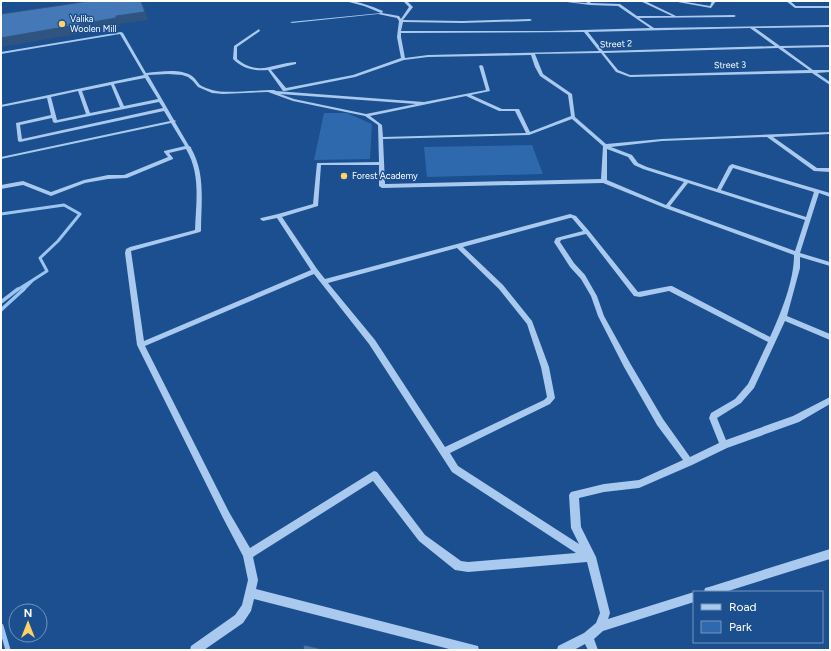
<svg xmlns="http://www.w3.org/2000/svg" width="831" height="651" viewBox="0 0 831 651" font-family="Figtree,sans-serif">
  <rect width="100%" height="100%" fill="#1b4f8f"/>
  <path fill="#2e69ad" d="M324 113H347L372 124 370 159 314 160Z
    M532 145 543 174 427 177 424 147Z"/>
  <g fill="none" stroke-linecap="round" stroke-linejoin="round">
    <path stroke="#9cc4f0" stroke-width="3" d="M1 214 64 205 80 214 58 241 40 258 47 271 33 280
      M17 290 33 280 23 290"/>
    <path stroke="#9cc4f0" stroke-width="3.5" d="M1 302 18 289
      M1 310 24 289"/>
    <path stroke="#9cc4f0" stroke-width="5" d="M1 626 8 650"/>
    <path fill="#a9c9ee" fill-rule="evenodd" d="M345 1C359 1 371 6 383 11L382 13 399 16 401 19 409 7 403 1H407L413 7 403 20 462 21 530 19 532 20 530 21 462 23 403 22 401 31H549L650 28 618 6 590 5 559 1 587 3 585 1H589L591 3 620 4 637 16H672L640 1H645L676 16 734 15 736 16 734 17 639 18 654 28 830 25V27L755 28 780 46 830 45V47L783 48 813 70H830V72L817 73 830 82V85L812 73 630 77 616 72 601 53 535 54 543 74 572 94 575 117 606 144 662 139 830 132V134L773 137 817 168H830V172L814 171 767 137 662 141 611 147 632 155 638 163 647 167 717 189 729 166 732 164 830 193V197L819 193 800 253 830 262V266L800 257V268L787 316 830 334V340L785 321 754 388 741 403 717 418 726 440 793 416 830 397V404L799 422 727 448 692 465 639 488 604 492 579 498 581 527 596 557 610 613 608 619 694 592V602L603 631 594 639 598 650H588L585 644 574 650H557L558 646 584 633 596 623 600 613 587 562 468 572 455 570 419 541 373 481 253 557 258 580 256 589 474 645 478 646 479 650H453L254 599 251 611 243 623 204 650H190L191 646 235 615 242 605 248 580 243 556 223 518 137 345 125 253 126 249 130 247 195 230C196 202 201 174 186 149L169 153 173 158V159L127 178 108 179 85 183 51 196 23 185 1 189V185L23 181 51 192 84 180 108 175H124L168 157 164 152V151L185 146 171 123 1 159V157L170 121 164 111 20 142 18 141 16 123 51 115 47 98 1 107V105L144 75 120 34 1 54V52L121 32 123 33 146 73C161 72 179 68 192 76 196 79 197 82 200 85 203 87 209 89 212 90 224 94 259 90 274 90L276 91 424 102 486 90 479 66 481 65 483 66 490 91 471 95 502 109H519L530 132 571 116 568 95 540 76 535 67 531 55 428 57 404 60 355 77 285 91H283L268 70C254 71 243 69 233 59L234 46 259 29 260 31 237 47V59C259 77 273 63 296 62V64L271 70 286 88 353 75 401 58 397 37 399 21 397 18 378 14 292 23 290 22 381 13 364 6ZM750 28 775 46 603 51 588 32ZM584 32 599 51 428 55 405 58 401 37V33ZM778 48 809 70 630 75 618 70 604 53ZM168 74 182 75 188 77 193 81 198 87 212 93 223 94 268 92 293 101 365 116 378 125 379 162 317 163 313 204 278 214 261 218 260 219 263 221 277 218 311 270 144 341 131 251 200 232 201 231C201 203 206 174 191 148V147L189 146 175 122 176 121 174 120 148 75ZM145 78 158 99 124 106 114 84ZM111 85 120 107 90 113 82 91ZM78 91 86 114 57 120 51 97ZM280 94 416 104 366 114 294 99ZM466 96 499 111H515L526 133 383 137 382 125 370 116ZM159 102 163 108 22 139 20 125 52 118 53 122 55 123ZM572 119 603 146 601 179 385 184 383 139 529 135ZM607 149 628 157 634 165 643 169 684 182 666 205 607 180ZM321 165H379V186L382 188 603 183 665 208 794 255C794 281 781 313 770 337L672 286H670L638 292 589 231 576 216 570 214 325 279 317 269 282 217 318 206ZM733 168 814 192 806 217 721 190ZM688 183 805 220 795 251 670 206ZM570 218H572L583 231 556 238 554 242 570 267 581 279 591 296 598 316 624 367 657 425 683 460 639 480 604 484 571 492 569 495 571 528 579 544 458 466 450 453 550 404 555 398 549 367 532 321 503 285 463 247ZM586 234 634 296 640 297 669 291 768 342 748 384 735 399 711 413 709 418 719 443 690 457 663 419 630 363 604 316 597 296 585 275 574 263 560 242 561 240ZM457 248 499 289 527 324 541 367 547 397 544 400 445 447 375 340 328 283ZM314 274 369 344 452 472 576 553 468 562 461 561 425 535 377 472 374 471 250 548 229 512 145 346Z
      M672 1H680L710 6 712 1H716L711 8Z
      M786 1H790L796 6H830V8H795Z
      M830 549V559L725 592H704L705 588 709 587Z"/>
  </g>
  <path fill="#305480" d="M142 1 148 20 119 24 120 27 1 47V38Z"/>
  <path fill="#4478b7" stroke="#305480" d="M89 1H141L145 12 116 16V18L1 38V14Z
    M304 645 326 650H303Z"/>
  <g fill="#ffd166" stroke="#1b4f8f" stroke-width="1.5">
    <circle cx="62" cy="24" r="4"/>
    <circle cx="344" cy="176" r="4"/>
  </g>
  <g text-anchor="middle" stroke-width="3" stroke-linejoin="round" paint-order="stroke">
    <g font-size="9" fill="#fff" stroke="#1b4f8f" text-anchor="start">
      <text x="70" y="22">Valika<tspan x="70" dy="10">Woolen Mill</tspan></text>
      <text x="352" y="179">Forest Academy</text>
    </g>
    <g font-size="9" fill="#fff" stroke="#1b4f8f">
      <text transform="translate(616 44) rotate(-2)" y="3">Street 2</text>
      <text transform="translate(730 65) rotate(-1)" y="3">Street 3</text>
    </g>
  </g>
  <rect width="831" height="651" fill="none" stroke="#ffffff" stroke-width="4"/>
  <rect x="693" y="591" width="130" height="52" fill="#1b4f8f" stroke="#7695bc"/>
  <rect x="701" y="604" width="20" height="6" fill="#a9c9ee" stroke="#7695bc"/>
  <text x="729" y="611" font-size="12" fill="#ffffff">Road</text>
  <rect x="701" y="621" width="20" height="12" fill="#2e69ad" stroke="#7695bc"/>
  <text x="729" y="631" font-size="12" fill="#ffffff">Park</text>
  <g transform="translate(28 623)"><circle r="19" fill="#1b4f8f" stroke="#7695bc"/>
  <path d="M0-3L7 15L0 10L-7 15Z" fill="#ffd166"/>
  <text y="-6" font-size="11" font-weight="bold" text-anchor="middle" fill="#ffffff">N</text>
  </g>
</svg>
